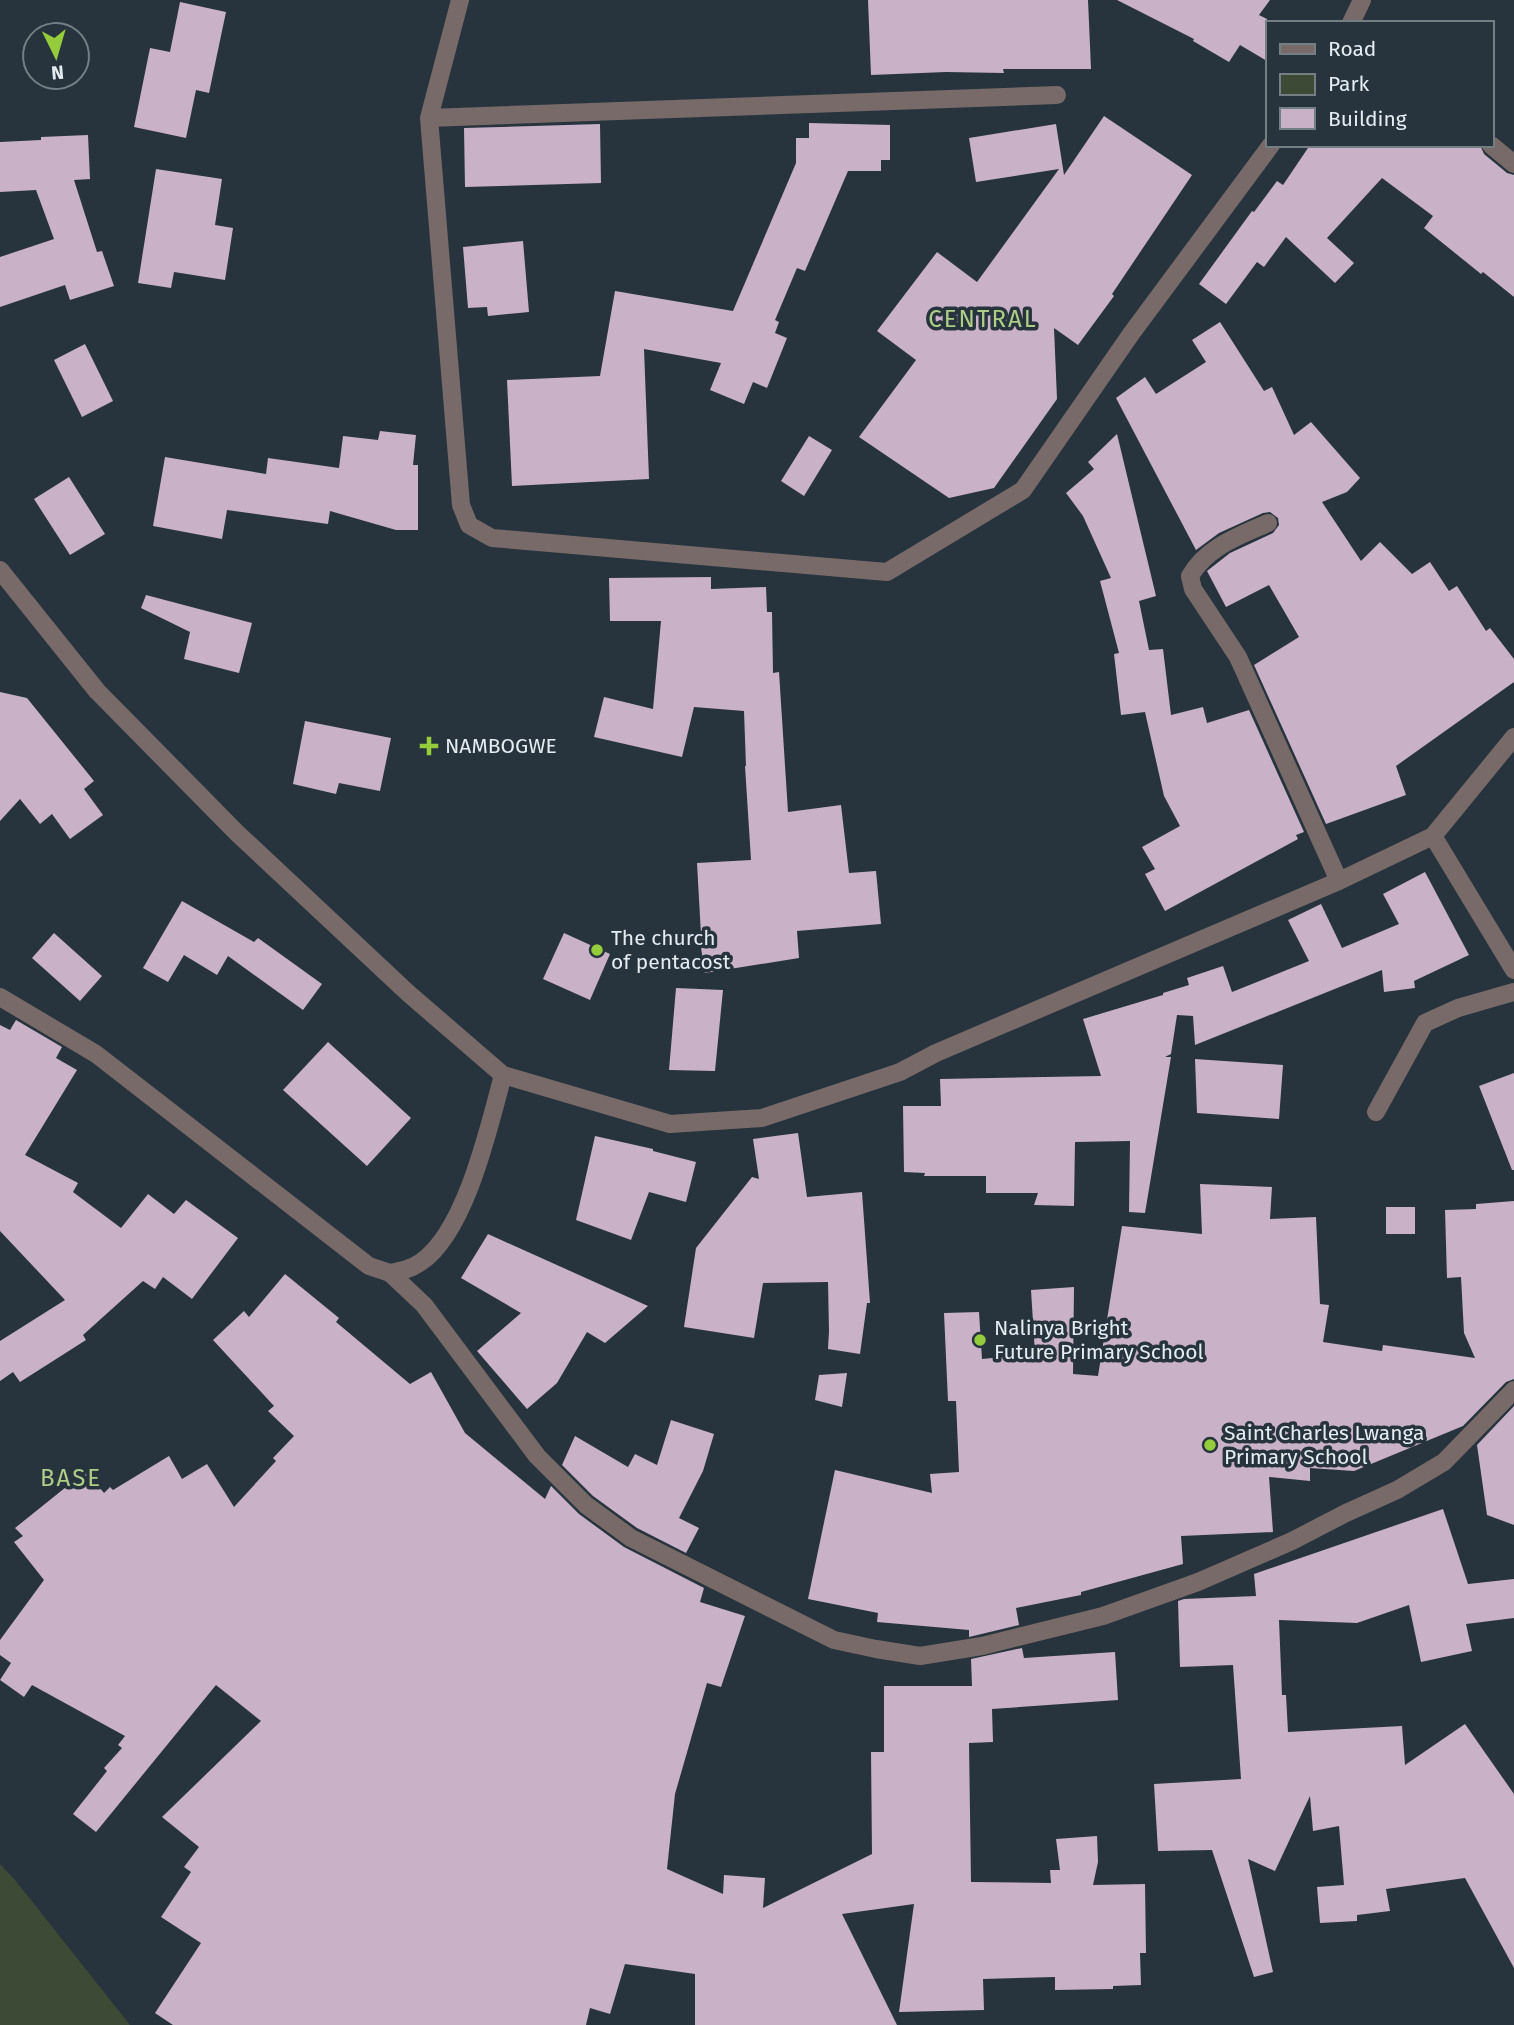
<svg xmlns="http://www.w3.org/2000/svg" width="1514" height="2025" viewBox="0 0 1514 2025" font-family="'Fira Sans',sans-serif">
  <rect width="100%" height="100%" fill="#27343d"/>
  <path fill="#3d4a36" d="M0 1864 15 1880 130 2025H0Z"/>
  <path fill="#c9b1c7" d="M868 0H1088L1091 69H1003L1004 73 946 72 871 75Z
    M1117 0H1270L1259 15 1267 19V61L1240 45 1229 62 1193 41 1194 39Z
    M180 2 226 12 209 93 196 90 186 138 134 127 150 48 170 52Z
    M1104 116 1192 175 1112 294 1114 296 1078 345 1054 328 1057 399 994 488 949 498 859 437 916 360 877 331 937 252 977 282 1059 169 976 182 969 138 1056 124 1064 175Z
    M809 123 890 125V160H881V171H848L805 271 797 268 775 320 779 322 775 333 787 338 767 388 753 382 744 404 710 390 721 363 644 349 649 479 512 486 507 380 600 376 615 291 733 311 796 163V138H809Z
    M600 124 601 183 465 187 464 128Z
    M88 135 90 179 74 180 97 252 102 251 114 286 70 300 65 285 0 307V257L54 239 36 190 0 192V142L41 140V137Z
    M1310 145H1480L1484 154 1507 173 1514 175V297L1483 272 1481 274 1424 228 1433 216 1382 178 1327 238 1354 263 1335 283 1286 237 1264 267 1257 262 1226 304 1199 284 1252 211 1254 212 1277 181 1283 185Z
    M156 169 222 179 215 225 233 228 225 280 174 272 171 288 138 283Z
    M523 241 529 312 488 316 487 307 468 308 463 247Z
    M1220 322 1264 391 1272 387 1294 435 1311 422 1360 478 1347 492 1322 502 1361 561 1380 542 1412 574 1430 562 1449 591 1457 586 1486 631 1490 628 1514 659V682L1396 766 1406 795 1326 824 1254 665 1299 637 1269 585 1226 607 1207 571 1230 553 1273 533 1279 525 1278 518 1270 512 1263 513 1219 533 1196 550 1116 398 1145 377 1156 394 1206 362 1192 340Z
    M85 344 113 401 82 417 54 360Z
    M380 431 416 435 413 465H418V530H396L330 511 328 524 227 510 222 539 153 526 165 457 266 474 268 458 339 468 343 436 378 440Z
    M1117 434 1156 596 1139 601 1149 650 1163 649 1171 715 1203 707 1207 723 1249 710 1304 832 1296 835 1298 839 1165 911 1145 874 1155 869 1142 847 1180 826 1164 796 1145 712 1121 715 1114 654 1119 653 1100 581 1111 578 1083 516 1066 493 1094 469 1088 462Z
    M809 436 832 450 804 496 781 481Z
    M69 477 105 534 70 555 34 499Z
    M711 577V589L766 587 767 612H772L773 673 779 672 788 812 841 805 849 873 876 871 881 924 797 931 799 958 705 973 699 935H701L697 863 751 860 745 766H746L744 711 694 707 682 757 594 737 604 697 653 709 661 621H610L609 578Z
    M146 595 252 623 239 673 184 659 190 632 141 608Z
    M0 692 27 698 94 781 84 789 103 815 70 839 52 814 40 824 20 799 0 821Z
    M305 721 391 738 380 791 339 783 336 794 293 784Z
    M1425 872 1469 955 1414 981 1415 988 1384 992 1382 970 1195 1045 1193 1016 1177 1015 1171 1054 1165 1057H1171L1145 1213 1129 1212 1130 1141 1075 1142 1074 1206 1034 1205 1038 1193H986V1176H924L925 1173 904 1172 903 1106H941L940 1079 1101 1076 1083 1019 1163 995V993L1189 985 1187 978 1223 966 1232 992 1309 961 1288 920 1321 904 1342 948 1399 924 1383 894Z
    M182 901 254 942 258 938 322 984 303 1010 228 956 217 975 184 955 168 982 143 968Z
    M54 933 102 976 80 1001 32 958Z
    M564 933 610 954 590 1000 543 979Z
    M676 988 723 990 715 1071 669 1070Z
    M16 1020 62 1047 56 1058 77 1070 25 1155 78 1183 73 1192 121 1228 148 1194 174 1214 186 1200 238 1238 192 1299 163 1277 155 1289 143 1281 83 1335 86 1340 20 1382 13 1372 0 1381V1341L65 1300 0 1231V1025L10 1030Z
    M328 1042 411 1118 367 1166 283 1090Z
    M1195 1059 1283 1065 1279 1119 1197 1113Z
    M1514 1073V1170H1512L1479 1086Z
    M798 1133 807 1197 862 1192 870 1303H867L860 1354 828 1349 829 1331 828 1282 763 1283 754 1338 684 1327 696 1248 752 1177 759 1179 753 1139Z
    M595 1136 653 1149V1151L696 1162 686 1202 649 1192 631 1240 576 1220Z
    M1200 1184 1272 1187 1270 1219 1316 1217 1320 1304 1329 1305 1323 1342 1382 1351 1383 1345 1475 1358 1464 1333 1461 1277 1447 1278 1445 1210 1476 1209V1204L1514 1201V1379L1506 1382 1463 1426 1354 1471 1310 1468V1481L1269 1477 1273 1532 1181 1536 1183 1564 1081 1592V1595L1016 1608 1019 1625 969 1637V1630L877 1622 878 1613 808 1599 835 1470 932 1493 930 1474 959 1472 956 1401H948L944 1313 979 1312 982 1359 1035 1354 1031 1290 1074 1287 1073 1374 1098 1376 1122 1226 1202 1234Z
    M1386 1207H1415V1234H1386Z
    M488 1234 648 1306 605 1343 587 1332 557 1383 527 1409 477 1351 521 1313 461 1278Z
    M285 1274 339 1318 336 1322 410 1384 431 1372 465 1433 545 1499 551 1486 579 1514 624 1547 704 1588 700 1602 745 1616 721 1687 707 1683 675 1794 667 1869 723 1894 724 1875 765 1878 763 1908 872 1854 871 1752H884V1686H972L971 1659 1022 1648 1024 1658 1115 1652 1118 1700 992 1709 993 1742 969 1743 971 1882 1051 1883 1050 1870H1060L1056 1839 1097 1836 1098 1862 1093 1885 1145 1884 1146 1953H1140L1141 1985 1113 1986V1989L1055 1990V1977L983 1979 984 2010 899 2012 914 1904 842 1914 897 2025H695V1974L625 1964 610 2014 590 2008 586 2025H173L155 2013 201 1943 161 1917 191 1872 184 1867 199 1847 162 1817 261 1721 216 1685 96 1832 73 1814 107 1771 104 1768 122 1748 118 1745 125 1736 32 1685 24 1697 0 1680 11 1663 0 1655V1640L44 1580 14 1542 23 1536 15 1528 86 1471 104 1493 110 1487 113 1490 169 1456 182 1479 207 1464 234 1507 276 1461 273 1458 294 1436 268 1411 274 1406 213 1340 244 1311 249 1317Z
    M847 1373 842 1407 815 1400 819 1375Z
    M1514 1406V1525L1487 1515 1477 1445Z
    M671 1420 714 1434 703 1471 679 1518 699 1528 686 1553 637 1528 593 1496 562 1465 575 1436 628 1467 635 1454 657 1465Z
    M1443 1509 1468 1584 1514 1579V1618L1466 1624 1472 1651 1421 1662 1409 1605 1357 1623 1279 1620 1282 1695H1286L1288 1732 1402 1726 1405 1765 1465 1724 1514 1794V1968L1465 1878 1386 1889 1390 1911 1357 1915V1921L1320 1923 1317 1887 1344 1885 1339 1826 1313 1831 1310 1796 1275 1871 1248 1859 1273 1972 1254 1977 1212 1850 1158 1851 1154 1784 1241 1779 1233 1665 1180 1667 1178 1601 1184 1599 1256 1596 1254 1574Z"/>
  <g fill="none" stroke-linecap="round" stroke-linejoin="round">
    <path stroke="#786a69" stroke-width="18" d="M1376 1112 1425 1023 1458 1008 1514 992"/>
    <path stroke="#786a69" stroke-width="18" d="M460 0 429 118 461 505 469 525 492 538 887 572 1023 490 1131 334 1271 145
      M1351 23 1362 0
      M429 118 1057 95
      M1491 145 1514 164
      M1268 523C1239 536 1207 547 1190 576L1193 589 1238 657 1339 881
      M0 570 97 691 237 833 408 993 503 1075 670 1124 762 1118 900 1072 936 1053 1339 881 1433 836 1514 737
      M1433 836 1514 970
      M0 997 96 1054 369 1266 390 1273 424 1305 537 1456 586 1505 631 1538 834 1640 876 1649 920 1656 982 1646 1103 1616 1198 1582 1292 1541 1346 1513 1397 1490 1444 1462 1514 1390
      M390 1273C401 1271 411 1269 421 1262 466 1231 489 1127 503 1075"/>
  </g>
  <g fill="#95cc3b" stroke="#27343d" stroke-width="2.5">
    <path d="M425.5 735.5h7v7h7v7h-7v7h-7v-7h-7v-7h7z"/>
    <circle cx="597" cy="950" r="7"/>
    <circle cx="980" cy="1340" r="7"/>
    <circle cx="1210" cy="1445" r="7"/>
  </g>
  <g text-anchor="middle" stroke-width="7" stroke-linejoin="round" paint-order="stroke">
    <g font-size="21" fill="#e4ecf2" stroke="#27343d" text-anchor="start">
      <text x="445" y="753">NAMBOGWE</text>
      <text x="611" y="945">The church<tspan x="611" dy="24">of pentacost</tspan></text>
      <text x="994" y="1335">Nalinya Bright<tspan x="994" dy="24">Future Primary School</tspan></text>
      <text x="1224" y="1440">Saint Charles Lwanga<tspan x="1224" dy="24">Primary School</tspan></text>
    </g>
    <g font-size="24" letter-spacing="2" fill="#aecd87" stroke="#27343d">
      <text x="983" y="327">CENTRAL</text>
      <text x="71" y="1486">BASE</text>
    </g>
  </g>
  <rect x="1266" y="21" width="228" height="126" fill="#27343d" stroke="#737e85" stroke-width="2"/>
  <rect x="1280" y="44" width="35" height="10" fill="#786a69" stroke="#737e85" stroke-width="2"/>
  <text x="1328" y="56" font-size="21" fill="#e4ecf2">Road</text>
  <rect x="1280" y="74" width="35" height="21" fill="#3d4a36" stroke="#737e85" stroke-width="2"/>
  <text x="1328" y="91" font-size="21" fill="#e4ecf2">Park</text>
  <rect x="1280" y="108" width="35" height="21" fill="#c9b1c7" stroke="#737e85" stroke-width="2"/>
  <text x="1328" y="126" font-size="21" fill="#e4ecf2">Building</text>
  <g transform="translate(56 56) rotate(175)"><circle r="33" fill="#27343d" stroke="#737e85" stroke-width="2"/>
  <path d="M0-5L12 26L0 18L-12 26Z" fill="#95cc3b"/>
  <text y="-10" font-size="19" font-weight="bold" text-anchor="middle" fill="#e4ecf2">N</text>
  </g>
</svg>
